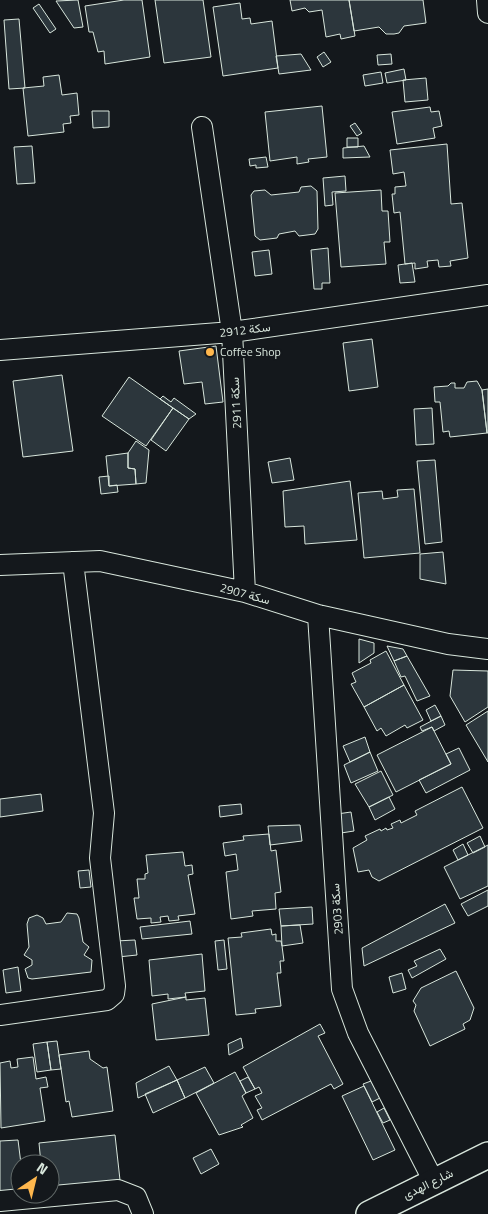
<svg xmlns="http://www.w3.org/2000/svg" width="488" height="1214" viewBox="0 0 488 1214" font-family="'Titillium Web',Vazirmatn,sans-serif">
  <rect width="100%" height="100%" fill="#14181c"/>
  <path fill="#2c363c" stroke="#d8e6dc" d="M78 0 83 27 74 28 56 1Z
    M124 0H142L150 57 105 64 104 51 98 52 93 32H89L85 6Z
    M155 0H203L211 57 164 63Z
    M290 0H349L355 36 341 39 340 34 326 37 322 10 309 12 305 8 292 11Z
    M349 0H423L426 23 404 26 399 33 394 34H386L379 27 354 31Z
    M240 3 242 19 250 18 251 24 272 21 278 68 223 76 213 7Z
    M39 4 56 29 50 33 33 8Z
    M19 19 25 88 9 89 4 20Z
    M324 52 331 62 323 67 317 57Z
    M301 54 311 70 279 74 276 56Z
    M391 54 392 64 378 65 377 55Z
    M404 69 406 80 387 83 385 73Z
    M381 72 383 83 365 86 363 75Z
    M59 75 62 95 77 93 79 115 70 116 71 123 63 124 64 132 28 136 23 88 44 86 43 77Z
    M426 78 428 100 405 102 403 80Z
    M322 106 327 157 308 159 309 162 297 164V157L270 161 265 112Z
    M430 107 431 112 439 111 442 126 433 128 435 138 397 144 392 112Z
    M92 111H109V127L93 128Z
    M355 123 362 133 357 136 350 126Z
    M347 138H358V147H347Z
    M447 144 451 204 462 203 468 258 450 261 451 266 439 267 438 260 427 261 428 267 415 269V263L405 264 400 212 394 213 392 194H395V187L406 186 404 172 393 174 390 150Z
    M32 146 35 183 17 184 14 147Z
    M364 146 370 157 343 158V148Z
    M266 157 268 167 256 168V165L250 166 249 159Z
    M345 176 346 191 332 192 333 205 325 206 323 178Z
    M311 186 317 191 318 229 315 234 299 236 295 231 279 234 277 238 260 240 255 236 251 195 254 191 265 190 271 195 299 192 301 187Z
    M381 190 382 211H388L390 242H384L386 264 341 267 335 193Z
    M328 248 330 283H322V289H314L311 250Z
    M269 250 272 274 255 276 252 252Z
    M412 263 415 282 400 283 398 265Z
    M372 339 378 387 349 391 343 343Z
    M216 346 223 402 205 404 202 382 184 384 179 351Z
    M62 375 73 451 23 457 13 381Z
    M129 377 173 408 146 446 102 416Z
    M477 381 482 390 487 433 450 437 449 431 443 432 440 402H435L434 387 448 386 451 383H455V388H464L467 382Z
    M488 389V433H487L482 390Z
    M163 396 171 402 174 398 196 414 189 419 160 399Z
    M173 408 189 419 166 451 151 440Z
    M432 408 434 444 416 445 414 409Z
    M136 441 149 450 146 483 136 484 135 469 128 468V453Z
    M128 453V468L135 469 136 484 109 486 106 456Z
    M290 458 294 480 272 483 268 462Z
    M435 460 442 542 425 544 417 461Z
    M109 476V486L117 485 118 492 101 494 99 477Z
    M350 481 357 540 305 544 304 526 285 527 283 491Z
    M414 489 420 553 364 558 358 493 382 491 383 499 398 497 397 490Z
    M443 552 446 584 420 579V554Z
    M359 639 374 643V653L359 663Z
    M387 646 403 649 407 656 394 661Z
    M386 651 404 685 364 707 351 684 356 682 352 673 371 663 370 660Z
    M407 656 430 696 417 701 405 676 401 677 394 661Z
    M453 670 488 671V707L465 722 450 696Z
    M404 685 423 720 407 728 405 725 386 736 381 728 377 731 364 707Z
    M435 705 441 716 431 721 426 710Z
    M488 711V762L466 725Z
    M441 716 445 725 434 731 432 727 422 731 420 727Z
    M432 727 451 764 396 792 377 755Z
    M365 737 370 752 350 762 343 746Z
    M459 748 470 770 426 793 419 780 451 764 446 754Z
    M370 752 378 771 351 783 344 765Z
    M381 771 393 795 369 807 355 784Z
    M462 787 483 828 379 881 372 877 369 870 358 872 353 848 367 840 365 836 380 829 381 831 386 828 387 830 393 828 391 824 400 820 401 823 417 815 415 811Z
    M41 794 43 811 0 817V799Z
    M389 797 395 809 375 820 369 807Z
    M241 804 242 814 220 817 219 806Z
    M351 812 354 831 341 833 337 814Z
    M300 825 302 841 270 845 268 826Z
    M269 834 271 851 276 850 281 892 275 893 276 909 252 911 253 916 231 919 226 872 238 870 236 854 225 856 223 843 244 840 243 836Z
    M480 836 485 847 473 853 467 843Z
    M463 844 468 855 458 860 453 850Z
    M488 845V886L460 899 444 867Z
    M183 852 185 866 192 865 193 874 188 875 195 914 178 916 179 920 169 921 168 916 160 917 161 922 151 923V918L137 919 134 898H139L137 879H145V874L148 873 146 855Z
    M89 870 91 887 80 888 78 871Z
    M488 890V906L468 916 461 904Z
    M445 904 455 923 364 966 362 948Z
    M312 907 313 924 281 926 279 909Z
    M67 913 77 914 79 918 83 942 89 947 84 955 92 960 91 972 32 979 28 978 25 969 32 965V960L24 955 29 947 27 924 29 918 37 915 43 918 46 924 61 922Z
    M190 921 192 934 142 939 140 927Z
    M300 925 303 943 282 946 281 926Z
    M271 929 272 935 276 934V941H281L282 946 284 961H280L281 973H277L281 1006 255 1009 256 1013 236 1015 228 938 242 937 241 933Z
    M135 940 137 955 118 957 116 941Z
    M224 940 227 969 218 970 215 941Z
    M440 949 446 959 412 978 408 970 417 966 414 961Z
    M202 954 205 991 185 993 186 997 168 999V994L152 996 149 960Z
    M18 967 21 991 6 993 3 970Z
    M456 971 474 1008 470 1020 463 1024 465 1029 430 1046 414 1011 416 1005 413 1001 421 988Z
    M402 973 406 989 393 993 389 977Z
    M186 997V1000L205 998 209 1035 156 1040 152 1004Z
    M320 1024 325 1033 318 1036 343 1084 334 1089 331 1084 262 1120 257 1110 262 1108 255 1096 262 1093 259 1087 255 1089 243 1067Z
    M241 1038 243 1048 229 1055 228 1044Z
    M57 1041 61 1069 51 1070 47 1042Z
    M47 1042 51 1070 37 1072 33 1044Z
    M89 1051 90 1059 103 1068 107 1067 113 1111 72 1117 69 1101 66 1102 59 1055Z
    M33 1057 36 1079 46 1077 48 1087 40 1088 45 1121 1 1128 0 1063 10 1061 11 1068 18 1067 17 1059Z
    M169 1066 177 1080 138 1098 136 1083Z
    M205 1067 214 1083 185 1098 177 1080Z
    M235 1072 246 1093 242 1096 253 1118 241 1125 243 1127 219 1135 196 1093Z
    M248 1077 255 1089 246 1093 240 1081Z
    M177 1080 185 1098 153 1113 145 1094Z
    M371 1081 380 1098 372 1102 363 1084Z
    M364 1086 395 1150 373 1160 342 1096Z
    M384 1108 390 1120 383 1123 377 1112Z
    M115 1135 120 1180 50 1188V1164H41L39 1143Z
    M18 1140 21 1164 20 1190 0 1192V1141Z
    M211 1149 219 1164 201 1174 193 1158Z"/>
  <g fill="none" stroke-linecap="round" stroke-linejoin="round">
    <defs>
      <path id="minor" d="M487 0 488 13
        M202 127 232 332 245 592
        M0 350 232 332 488 295
        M0 565 100 561 245 592 318 615 448 644 488 649
        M318 615 342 989 358 1033 434 1182
        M0 1015 107 1000 114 994 115 986 100 858 104 813 73 562
        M0 1201 118 1190 136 1197 143 1214"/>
      <path id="tertiary" d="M369 1214 488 1155"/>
    </defs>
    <use href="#minor" stroke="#d8e6dc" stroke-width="22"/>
    <use href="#tertiary" stroke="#d8e6dc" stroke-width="28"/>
    <use href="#minor" stroke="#14181c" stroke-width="20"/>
    <use href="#tertiary" stroke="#14181c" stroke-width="25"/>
  </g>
  <circle fill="#ffb74d" stroke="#14181c" stroke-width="2" cx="210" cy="352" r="5"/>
  <g text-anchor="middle" stroke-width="4" stroke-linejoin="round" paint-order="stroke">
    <g font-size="12" fill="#d8e6dc" stroke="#14181c">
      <text transform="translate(245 330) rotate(-7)" y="4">سكة 2912</text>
      <text transform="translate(236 403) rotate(-93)" y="4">سكة 2911</text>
      <text transform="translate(245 594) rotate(15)" y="4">سكة 2907</text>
      <text transform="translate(337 909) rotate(-94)" y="4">سكة 2903</text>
      <text transform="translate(428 1184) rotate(-26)" y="4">شارع الهدى</text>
    </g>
    <g font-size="12" fill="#d8e6dc" stroke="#14181c" text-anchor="start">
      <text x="220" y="356">Coffee Shop</text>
    </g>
  </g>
  <g transform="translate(35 1179) rotate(35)"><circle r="24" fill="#14181c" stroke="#626a69"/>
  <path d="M0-4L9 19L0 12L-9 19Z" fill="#ffb74d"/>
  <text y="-8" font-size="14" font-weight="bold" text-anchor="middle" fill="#d8e6dc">N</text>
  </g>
</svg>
